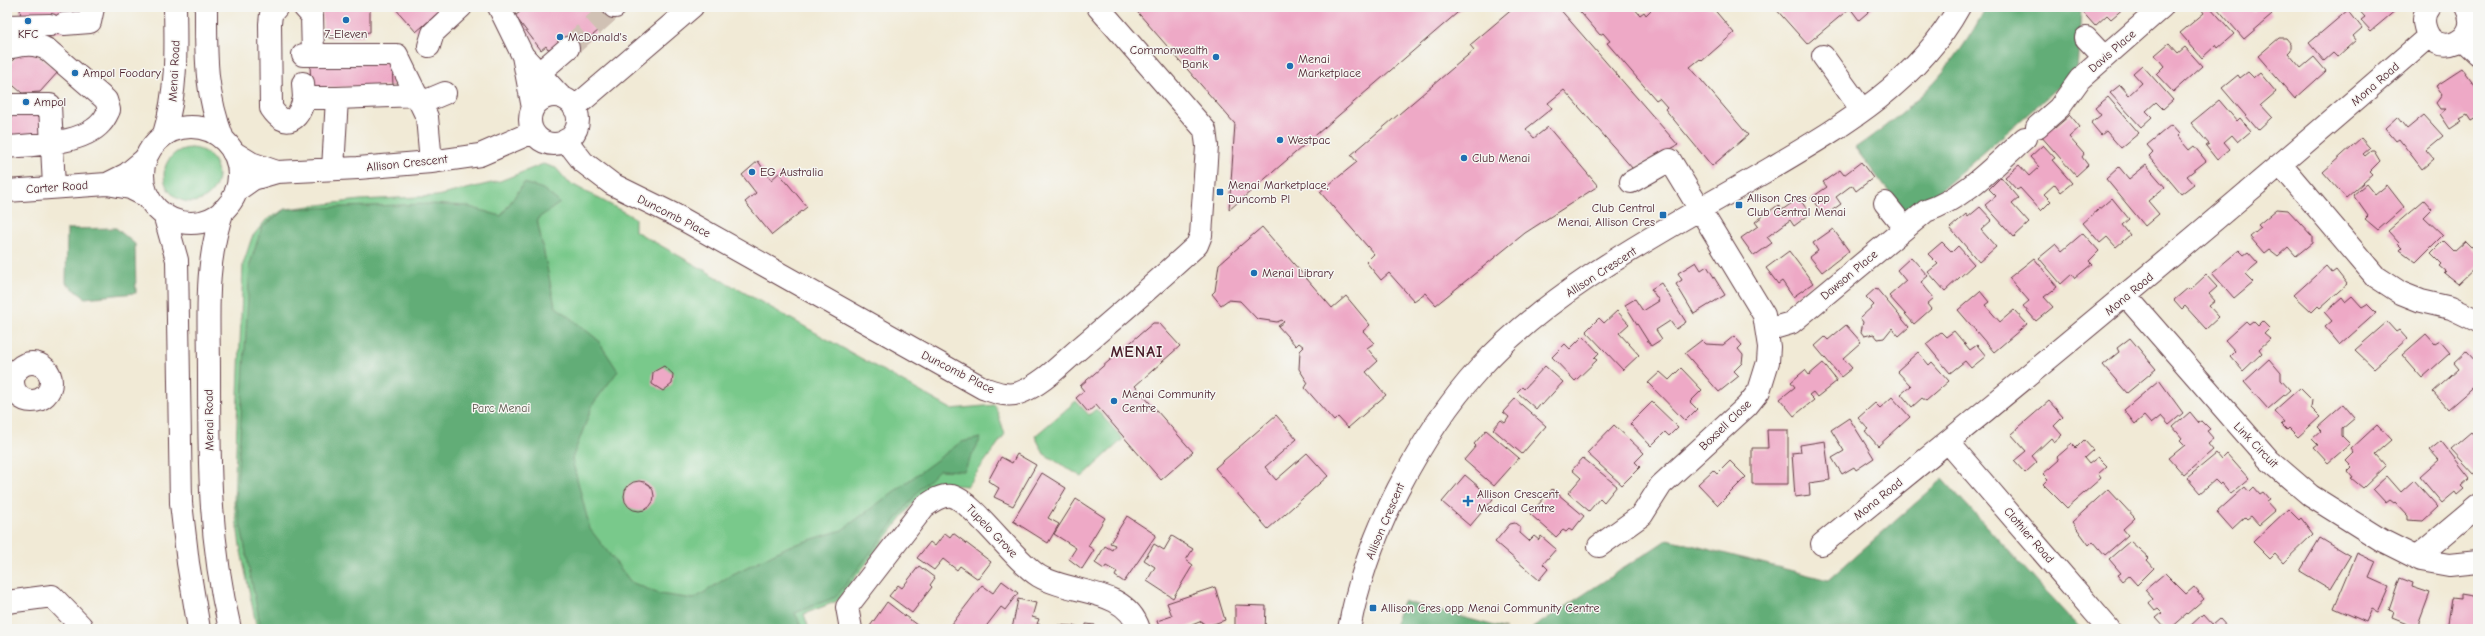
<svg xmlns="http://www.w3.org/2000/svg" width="2485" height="636" viewBox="0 0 2485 636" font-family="'Comic Neue',sans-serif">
  <rect width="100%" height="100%" fill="#f6f6f2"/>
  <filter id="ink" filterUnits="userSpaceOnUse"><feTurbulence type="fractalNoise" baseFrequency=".025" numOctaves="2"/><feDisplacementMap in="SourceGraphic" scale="8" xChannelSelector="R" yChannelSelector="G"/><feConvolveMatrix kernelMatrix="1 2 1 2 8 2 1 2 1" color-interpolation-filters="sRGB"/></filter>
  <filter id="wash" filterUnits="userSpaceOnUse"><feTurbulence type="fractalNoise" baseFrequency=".012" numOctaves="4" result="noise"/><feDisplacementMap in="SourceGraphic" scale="16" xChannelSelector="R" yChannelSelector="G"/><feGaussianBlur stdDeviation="0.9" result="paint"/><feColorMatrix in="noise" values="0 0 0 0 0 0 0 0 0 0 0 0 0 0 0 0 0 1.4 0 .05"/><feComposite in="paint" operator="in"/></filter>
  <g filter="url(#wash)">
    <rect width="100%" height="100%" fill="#f1ead6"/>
    <path fill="#79c98b" stroke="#62745b" d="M164 175a27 27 0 1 1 54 0a27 27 0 1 1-54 0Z
      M543 164 556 168 568 182 635 218V231L951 409 995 405 1005 434 967 486C943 484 935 484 916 499L837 601 804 614 809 629H257L240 546 234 502 243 264 252 237 266 220 286 209 360 200 437 196 500 181Z
      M1076 401 1089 415 1096 409 1123 439 1082 477 1044 454 1035 436Z"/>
    <path fill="#62ad77" stroke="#566651" d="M1986 7H2073L2081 11 2077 71 1909 218 1855 148C1913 108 1954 70 1986 7Z
      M524 183 543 189 560 203 537 219 555 306 597 339 618 371 593 404 572 459 590 529 631 582 659 594 694 599 731 575 787 547 842 530 961 442 981 438 964 471 939 470 921 488 836 597 795 613 803 629H261L236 502 250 264 262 227 286 209 429 204 466 206 501 216Z
      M116 228 135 244 136 293 85 298 66 283 67 229Z
      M1943 479 2080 629H1531L1668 539 1828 580Z
      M1403 601 1506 629H1393Z"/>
    <g id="blocks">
      <path fill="#eea9c6" d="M20 7H91L64 32 50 33 21 22Z
        M322 7H370V32L363 33 364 37 329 38V34H323Z
        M394 7H445L416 32Z
        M526 7H614L619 13 572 53 554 47 548 49 546 46 541 50 515 16Z
        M1133 7H1464L1229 210 1235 124Z
        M1515 7H1558L1678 145 1633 169 1564 90 1548 103 1552 108 1526 129 1534 138 1548 127 1598 186 1525 233 1436 305 1425 293 1414 301 1389 273 1381 280 1366 262 1374 254 1320 192 1357 162 1351 155 1474 50 1470 45Z
        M1576 7H1633L1640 15 1644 12 1646 15 1654 7H1712L1734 33 1702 61 1700 59 1690 67 1748 135 1712 166 1665 109 1667 107 1659 98 1656 100 1607 43 1610 41 1603 33 1600 35Z
        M1774 7H1874L1859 20 1850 8 1807 44Z
        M2082 7H2125L2111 19 2107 15 2095 26 2080 9Z
        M2205 7H2210L2234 34 2218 48 2216 45 2202 58 2180 33 2204 13 2202 10Z
        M2216 7H2254L2251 10 2252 12 2258 7H2265L2272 15 2244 39Z
        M2356 7H2394L2396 10 2371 31 2361 20 2365 17Z
        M2348 10 2362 28 2353 36 2356 40 2337 57 2333 53 2324 61 2309 43Z
        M2279 38H2286L2291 44V50L2288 53 2301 68 2314 57 2326 71 2295 99 2258 56Z
        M2169 43 2178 53 2185 47 2202 66 2173 92 2156 74 2164 66 2155 55Z
        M31 50 58 72 40 92 22 93 7 80V67L20 52Z
        M392 62 393 86 311 88 310 64Z
        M2142 65 2173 100 2163 109 2156 102 2146 111 2152 117 2141 127 2110 93 2120 85 2129 95 2142 83 2133 73Z
        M2462 69 2478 90V117L2471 121 2467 115 2460 119 2462 121 2450 129 2440 114 2446 109H2440L2436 103 2442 95 2436 86Z
        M2248 72 2254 78 2260 73 2276 92 2261 105 2272 117 2258 130 2222 88 2238 75 2240 78Z
        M2108 97 2139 133 2121 148 2106 131 2101 135 2091 123 2101 115 2095 108Z
        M2219 100 2237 121 2240 118 2251 131 2238 142 2232 135 2224 142 2230 149 2217 160 2206 146 2209 144 2191 123Z
        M42 113 44 135 7 137V116Z
        M2070 115 2080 127 2069 137 2084 154 2082 157 2088 165 2076 176 2040 135 2052 124 2055 128Z
        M2424 115 2443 136 2426 150 2434 159 2422 169 2399 139 2396 141 2385 128 2397 117 2407 129Z
        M2171 125 2179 134 2177 136 2189 150 2194 146 2206 161 2187 176 2194 184 2181 194 2149 156 2153 152 2147 145Z
        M2361 138 2370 148 2363 154 2365 156 2371 151H2374L2380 161 2369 172 2372 175 2346 198 2323 172Z
        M2043 145 2055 158 2052 160 2072 183 2061 192 2055 184 2044 194 2051 201 2041 211 2020 188 2017 190 2005 177 2019 165 2029 176 2039 167 2030 157Z
        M758 161 771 180 779 173 807 207 772 235 745 202 756 193 742 175Z
        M1861 162 1873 178 1856 191 1852 185 1836 197 1841 204 1824 216 1811 198 1827 187 1823 182 1840 170 1844 175Z
        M2146 165 2165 187 2148 201 2159 214 2145 226 2106 179 2119 167 2129 179Z
        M2001 177 2019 198 2012 204 2029 223 2014 237 1985 205 1996 196 1989 189Z
        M2366 184 2375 195 2387 185 2404 207 2378 230 2365 219 2368 216 2353 195Z
        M1799 198 1810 214 1794 226 1790 220 1767 237 1772 243 1754 256 1741 238 1758 226 1755 222 1778 205 1782 210Z
        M2112 198 2129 219 2122 225 2130 235 2116 247 2107 237 2100 243 2083 223Z
        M2424 200 2432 209 2424 217 2443 235 2416 262 2400 250 2402 248 2398 244 2399 243 2388 231Z
        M1980 207 1992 220 1981 230 1996 247 1979 262 1950 228 1966 214 1968 217Z
        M2277 209 2288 210 2312 236V243L2296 256 2288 247 2278 256 2269 249 2264 253 2250 237 2261 228 2258 225Z
        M1262 227 1332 308 1346 296 1370 325 1363 331 1374 343 1367 348 1378 361 1366 372 1386 395 1348 428 1338 417 1334 421 1305 388 1308 383 1299 369 1300 351 1304 347 1299 343 1296 346 1278 326 1284 322 1282 320 1277 322 1257 319 1240 301 1228 300 1221 305 1212 294 1215 291 1219 264Z
        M1833 229 1849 251 1822 272 1810 257 1818 251 1813 243Z
        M2083 233 2099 251 2089 261 2092 264 2075 278 2072 274 2061 284 2039 258 2056 244 2062 251Z
        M2443 241 2454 252 2466 241 2478 253V265L2458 284 2444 273 2446 271 2440 266 2442 264 2431 253Z
        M1942 242 1952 252 1958 246 1974 264 1945 291 1928 272 1938 264 1928 254Z
        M2239 250 2244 255 2248 252 2258 263 2245 274 2253 282 2234 298 2212 273Z
        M1789 251 1813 283 1793 297 1782 281 1778 284 1766 268Z
        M1911 257 1928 276 1921 282 1934 298 1927 304 1931 309 1914 324 1889 296 1906 281 1897 270Z
        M2034 258 2057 287 2044 297 2053 307 2036 321 2023 306 2029 301 2009 278Z
        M1696 262 1701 270 1707 266 1725 295 1694 314 1676 284 1682 280 1678 273Z
        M2326 266 2332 273 2336 270 2347 284 2320 308 2318 306 2312 312 2294 295Z
        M2206 275 2217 287 2209 294 2215 301 2209 306 2219 317 2206 329 2185 306 2182 309 2174 300 2188 288 2190 290Z
        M1661 283 1686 322 1676 329 1670 321 1656 330 1662 339 1651 346 1625 305 1635 299 1643 311 1659 301 1651 289Z
        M1876 288 1909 327 1899 336 1892 328 1884 338 1878 339 1874 334 1864 336 1861 332 1863 322 1860 318 1874 305 1866 297Z
        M1980 291 1989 302 1985 305 2000 322 2014 310 2027 324 1994 352 1958 310Z
        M2352 296 2362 307 2367 304 2376 313 2340 345 2325 327 2332 321 2325 313 2342 298 2345 302Z
        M1617 311 1629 324 1619 333 1639 355 1623 370 1586 331 1599 318 1604 323Z
        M2246 321 2249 324 2253 321 2258 326 2263 321 2270 328 2264 334 2270 339 2259 349 2262 353 2243 371 2230 356 2235 351 2225 340Z
        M2387 322 2396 332 2399 330 2407 339 2374 368 2355 350Z
        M1153 323H1159L1180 346 1135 386 1193 452 1161 480 1096 405 1088 412 1076 398 1084 391 1080 386Z
        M1846 325 1861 342 1843 358 1852 368 1841 377 1815 346 1825 337 1828 340Z
        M1954 331 1970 350 1977 345 1986 356 1971 368 1965 361 1950 373 1926 344 1941 332 1946 337Z
        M2426 334 2435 344 2440 341 2450 353 2422 378 2402 355Z
        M1583 336 1599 353 1594 358 1597 360 1575 381 1552 357 1565 344 1570 349Z
        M1734 336 1742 345 1738 349 1743 355 1742 363 1734 371 1739 376 1719 392 1685 353 1702 340 1706 344 1723 345Z
        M2130 338 2156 369 2127 393 2103 365 2119 352 2117 348Z
        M2467 351 2478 363V383L2448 409 2433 392 2459 369 2454 363Z
        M1918 352 1929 365 1932 362 1949 381 1926 401 1922 398 1912 407 1901 394 1911 386 1897 371Z
        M2269 359 2281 373V380L2290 390 2268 409 2244 382Z
        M1823 363 1837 381 1817 397 1813 392 1809 395 1814 400 1794 416 1780 399 1795 387 1791 382 1805 370 1809 375Z
        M664 366 673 374 672 384 663 391 652 384 653 372Z
        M1545 366 1563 382 1542 405 1540 404 1536 409 1517 392 1522 387 1524 389Z
        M1681 368 1702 390 1690 402 1697 409 1685 421 1648 383 1660 372 1669 380Z
        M2159 380 2183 413 2169 425 2161 416 2151 424 2144 416 2135 424 2124 410Z
        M2300 388 2312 400 2311 408 2320 417 2298 437 2289 428 2287 430 2281 424 2284 422 2274 411Z
        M1892 397 1910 417 1878 446 1865 431 1868 429 1858 418 1875 403 1880 408Z
        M1515 399 1546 426 1522 454 1493 429 1501 420 1505 423 1509 417 1503 412Z
        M2049 401 2063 417 2054 426 2062 435 2054 442 2051 438 2032 456 2037 462 2025 473 2014 461 2026 451 2011 434Z
        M1652 402 1678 427 1669 436 1665 432 1651 446 1630 424Z
        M2343 404 2355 418 2342 429V436L2350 444 2328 463 2314 448 2318 445 2312 439 2321 431 2317 427Z
        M2190 412 2199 423 2202 421 2210 429 2207 431 2214 439 2208 444 2213 450 2184 475 2169 458 2185 445 2180 440 2182 438 2173 427Z
        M1276 415 1297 439 1265 467 1276 480 1307 453 1328 476 1268 529 1215 468Z
        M1849 418 1874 458 1856 470 1854 467 1842 474 1832 458 1844 451 1831 430Z
        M1614 425 1644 453 1635 462 1640 467 1622 485 1587 453Z
        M2377 425 2391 440 2375 454 2386 466 2363 488 2351 478 2353 477 2348 471 2352 467 2346 461 2354 453 2351 449Z
        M1486 430 1519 458 1494 486 1464 460 1476 446 1474 444Z
        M1767 430H1788V484H1752V448H1768Z
        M2471 432 2478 440V472L2475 475 2451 449Z
        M2084 440 2093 450 2084 458 2089 464 2098 457 2107 466 2098 474 2101 478 2067 508 2043 484 2048 479 2043 474 2059 460 2057 457 2072 444 2076 448Z
        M1825 441 1830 480 1809 483 1810 495 1795 497 1792 453 1801 452 1800 445Z
        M2441 441 2470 478 2461 486 2464 489 2457 495 2455 492 2442 503 2420 477 2439 460 2430 450Z
        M1017 454 1036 465 1013 506 994 497 999 488 988 481 1001 457 1012 463Z
        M2216 454 2221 460 2227 454 2249 479 2231 494 2222 483 2220 485 2215 480 2200 493 2187 478Z
        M1583 458 1617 486 1604 502 1600 498 1589 511 1568 493 1581 478 1572 470Z
        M1730 461 1746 477 1718 505 1698 484 1713 470 1717 474Z
        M1042 473 1066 488 1048 518 1059 524 1048 543 1013 521Z
        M1465 475 1493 499 1470 526 1442 502Z
        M2387 476 2401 492 2414 480 2438 507 2423 521 2408 520V516L2395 502 2394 503 2390 500 2386 503 2373 489Z
        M624 496a15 15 0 1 1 30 0a15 15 0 1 1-30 0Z
        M2245 487 2249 492 2254 487 2260 494 2263 492 2269 499 2266 501 2275 511 2259 525 2251 516 2247 519 2245 517 2232 529 2217 512Z
        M1552 489 1584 516 1572 531 1569 529 1566 532 1563 530 1556 537 1530 514Z
        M2108 489 2135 518 2123 529 2128 535 2105 555 2093 541 2089 545 2072 522Z
        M1076 499 1105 518 1088 546 1094 550 1082 569 1069 559 1076 548 1054 534Z
        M2288 509 2299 520 2301 518 2313 534 2283 563 2275 554 2270 559 2253 542Z
        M1127 516 1156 535 1124 582 1115 576 1117 572 1106 566 1104 569 1095 563 1105 546 1112 550 1115 545 1110 543Z
        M1515 523 1520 527V533L1529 541 1534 536 1539 540 1541 536 1556 549 1543 564 1548 569 1539 580 1495 542 1510 524Z
        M945 533 950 537 953 533 991 562 978 579 960 566 957 570 943 559 934 570 917 558 930 542 935 546Z
        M1172 536 1193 549 1186 560 1193 565 1173 598 1147 581 1155 567 1144 560 1154 544 1164 550Z
        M2320 538 2350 556 2330 589 2300 571Z
        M2130 541 2149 558 2147 560 2154 568 2137 585 2129 576 2123 581 2118 575 2121 573 2109 559Z
        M2357 553 2376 562 2369 578 2389 587 2378 612 2372 609 2366 622 2334 608Z
        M919 566 935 578 930 585 932 587 912 613 889 596 898 585 902 588Z
        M2165 573 2186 594 2194 587 2204 599 2170 629H2166L2156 618 2162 613 2158 609 2155 611 2149 604 2153 599 2145 590Z
        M2400 578 2413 583 2412 587 2430 593 2417 628 2392 618 2394 612 2389 610Z
        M1002 581 1018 593 1005 610 1001 607 984 629H958L952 624 982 585 993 593Z
        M1215 587 1225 620 1205 627 1202 621 1182 629H1160L1157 621 1172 616 1167 603Z
        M2461 594 2478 597V629H2447L2452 598 2461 599Z
        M1018 599 1036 603 1032 617 1039 619 1037 624 1043 625V629H1012Z
        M887 602 922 629H868Z
        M1235 605 1266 606 1265 629H1235Z
        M2203 614 2213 625 2220 619 2229 629H2187Z
        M1086 624 1095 625V629H1058V625L1086 627Z"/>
    </g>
  </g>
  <g filter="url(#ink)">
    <use href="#blocks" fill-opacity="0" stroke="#633d45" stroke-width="1"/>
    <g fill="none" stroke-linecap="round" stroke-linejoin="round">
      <path stroke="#d0c1b4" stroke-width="22" stroke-dasharray="22 11" stroke-linecap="butt" d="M568 48 614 7"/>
      <defs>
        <path id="minor" d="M277 7 271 14 270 24 271 108C286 130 299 121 304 98
          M304 7 312 16 313 55
          M499 7 523 56 533 108
          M614 7H615
          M2429 7C2424 13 2423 20 2425 27 2433 61 2485 41 2466 7
          M64 24 90 22 93 8
          M7 26 50 25
          M2086 38 2104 57
          M2463 40 2478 54
          M429 46 433 33 461 7
          M7 48C22 45 34 42 48 50L106 100 109 110C107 114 105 119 101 123 83 144 33 145 7 147
          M303 55H397L427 117 431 162
          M523 56 561 97
          M1823 56 1862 110
          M539 73 568 48
          M303 83 304 98H337L333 169
          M530 120a24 24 0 1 1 48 0a24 24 0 1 1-48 0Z
          M337 98 417 95
          M421 103 445 93
          M7 105H50L54 187
          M574 108 692 7
          M2037 127 2059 108 2080 79 2162 7
          M566 140 583 162 612 184 677 216 983 388C995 392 1006 397 1019 393 1042 385 1062 363 1080 348 1120 314 1159 280 1197 245L1201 235 1207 146 1205 130 1098 7
          M233 152 251 163 277 172
          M2281 165 2375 276 2401 293 2421 301 2451 308 2478 321
          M107 184 127 174 145 159
          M7 191 107 184 130 188 148 197
          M236 191 253 179 277 172 358 168 431 162 480 155 533 132
          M1885 203 1905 228
          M2126 296 2269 460 2311 496 2383 541 2421 560 2449 565 2478 562
          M1767 330 1791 323 1926 211C1965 198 1995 165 2025 138
          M13 382a19 19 0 1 1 38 0a19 19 0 1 1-38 0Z
          M1948 442 2109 629
          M1822 544C2027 378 2230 210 2429 36
          M1599 546 1642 515 1661 485 1747 406 1759 391 1768 362 1769 347 1764 315 1670 160 1631 182
          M2416 558 2478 506
          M7 602 52 596 81 626
          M851 629 847 607 924 507C932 501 942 494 952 496 973 501 1014 561 1039 576 1072 595 1125 587 1139 629
          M1349 629C1358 581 1376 532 1398 489 1421 445 1446 405 1479 369 1556 284 1675 225 1773 167 1844 125 1918 82 1959 7"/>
        <path id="major" d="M206 7C206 56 205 92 223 139
          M143 175a48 48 0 1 1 96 0a48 48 0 1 1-96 0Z
          M164 134C177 92 176 51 175 7
          M223 210C204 266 209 315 209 373 209 462 209 541 230 629
          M164 214 177 260 181 503 188 563 199 629"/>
      </defs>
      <use href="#minor" stroke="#633d45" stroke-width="24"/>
      <use href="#major" stroke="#633d45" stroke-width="24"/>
      <use href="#minor" stroke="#fff" stroke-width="22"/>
      <use href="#major" stroke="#fff" stroke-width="22"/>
    </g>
  </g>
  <g fill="#1f6fb2" stroke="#f6f6f2" stroke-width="1.5">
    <circle cx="346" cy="20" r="4"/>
    <circle cx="28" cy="21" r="4"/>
    <circle cx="560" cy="37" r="4"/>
    <circle cx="1216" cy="57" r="4"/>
    <circle cx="1290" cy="66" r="4"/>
    <circle cx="75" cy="73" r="4"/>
    <circle cx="26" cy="102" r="4"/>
    <circle cx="1280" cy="140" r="4"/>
    <circle cx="1464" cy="158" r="4"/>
    <circle cx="752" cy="172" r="4"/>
    <rect x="1216" y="188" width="8" height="8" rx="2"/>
    <rect x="1735" y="201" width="8" height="8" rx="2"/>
    <rect x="1659" y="211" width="8" height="8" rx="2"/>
    <circle cx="1254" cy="273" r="4"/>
    <circle cx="1114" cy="401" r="4"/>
    <path d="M1466 495h4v4h4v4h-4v4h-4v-4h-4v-4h4z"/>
    <rect x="1369" y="604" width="8" height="8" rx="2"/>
  </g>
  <g text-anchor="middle" stroke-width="3" stroke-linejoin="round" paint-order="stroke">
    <g font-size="12" fill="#4a1f2b" stroke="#f6f6f2" text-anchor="start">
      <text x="28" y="38" text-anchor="middle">KFC</text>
      <text x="346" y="38" text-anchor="middle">7-Eleven</text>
      <text x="568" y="41">McDonald's</text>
      <text x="1208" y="54" text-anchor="end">Commonwealth<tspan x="1208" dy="14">Bank</tspan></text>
      <text x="1298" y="63">Menai<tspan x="1298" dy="14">Marketplace</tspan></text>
      <text x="83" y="77">Ampol Foodary</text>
      <text x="34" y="106">Ampol</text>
      <text x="1288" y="144">Westpac</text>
      <text x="1472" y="162">Club Menai</text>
      <text x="760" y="176">EG Australia</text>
      <text x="1228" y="189">Menai Marketplace,<tspan x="1228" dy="14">Duncomb Pl</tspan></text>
      <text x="1747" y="202">Allison Cres opp<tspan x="1747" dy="14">Club Central Menai</tspan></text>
      <text x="1655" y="212" text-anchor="end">Club Central<tspan x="1655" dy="14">Menai, Allison Cres</tspan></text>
      <text x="1262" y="277">Menai Library</text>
      <text x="1122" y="398">Menai Community<tspan x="1122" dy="14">Centre</tspan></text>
      <text x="1477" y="498">Allison Crescent<tspan x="1477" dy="14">Medical Centre</tspan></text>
      <text x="1381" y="612">Allison Cres opp Menai Community Centre</text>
    </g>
    <g font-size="12" fill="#4a1f2b" stroke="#f6f6f2">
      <text transform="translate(2112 51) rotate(-41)" y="4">Davis Place</text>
      <text transform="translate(174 71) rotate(-87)" y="4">Menai Road</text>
      <text transform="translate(2375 84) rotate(-41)" y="4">Mona Road</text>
      <text transform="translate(407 163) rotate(-6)" y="4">Allison Crescent</text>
      <text transform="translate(57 187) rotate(-4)" y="4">Carter Road</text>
      <text transform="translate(674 216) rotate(27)" y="4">Duncomb Place</text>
      <text transform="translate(1601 272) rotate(-33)" y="4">Allison Crescent</text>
      <text transform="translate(1849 275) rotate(-40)" y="4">Dawson Place</text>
      <text transform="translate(2129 294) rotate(-40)" y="4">Mona Road</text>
      <text transform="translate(958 372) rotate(27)" y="4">Duncomb Place</text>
      <text transform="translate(209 420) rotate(-91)" y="4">Menai Road</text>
      <text transform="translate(1725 425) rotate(-44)" y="4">Boxsell Close</text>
      <text transform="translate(2256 445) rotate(46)" y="4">Link Circuit</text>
      <text transform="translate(1878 499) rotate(-39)" y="4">Mona Road</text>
      <text transform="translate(1385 521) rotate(-67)" y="4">Allison Crescent</text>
      <text transform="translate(992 531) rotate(46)" y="4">Tupelo Grove</text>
      <text transform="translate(2029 535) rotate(49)" y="4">Clothier Road</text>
    </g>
    <g font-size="12" fill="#585248" stroke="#f6f6f2">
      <text x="501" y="412">Parc Menai</text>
    </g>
    <g font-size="16" font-weight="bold" letter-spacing="1" fill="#4a1f2b" stroke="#f6f6f2">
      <text x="1137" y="357">MENAI</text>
    </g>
  </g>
  <rect width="2485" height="636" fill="none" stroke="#f6f6f2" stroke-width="24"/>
</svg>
